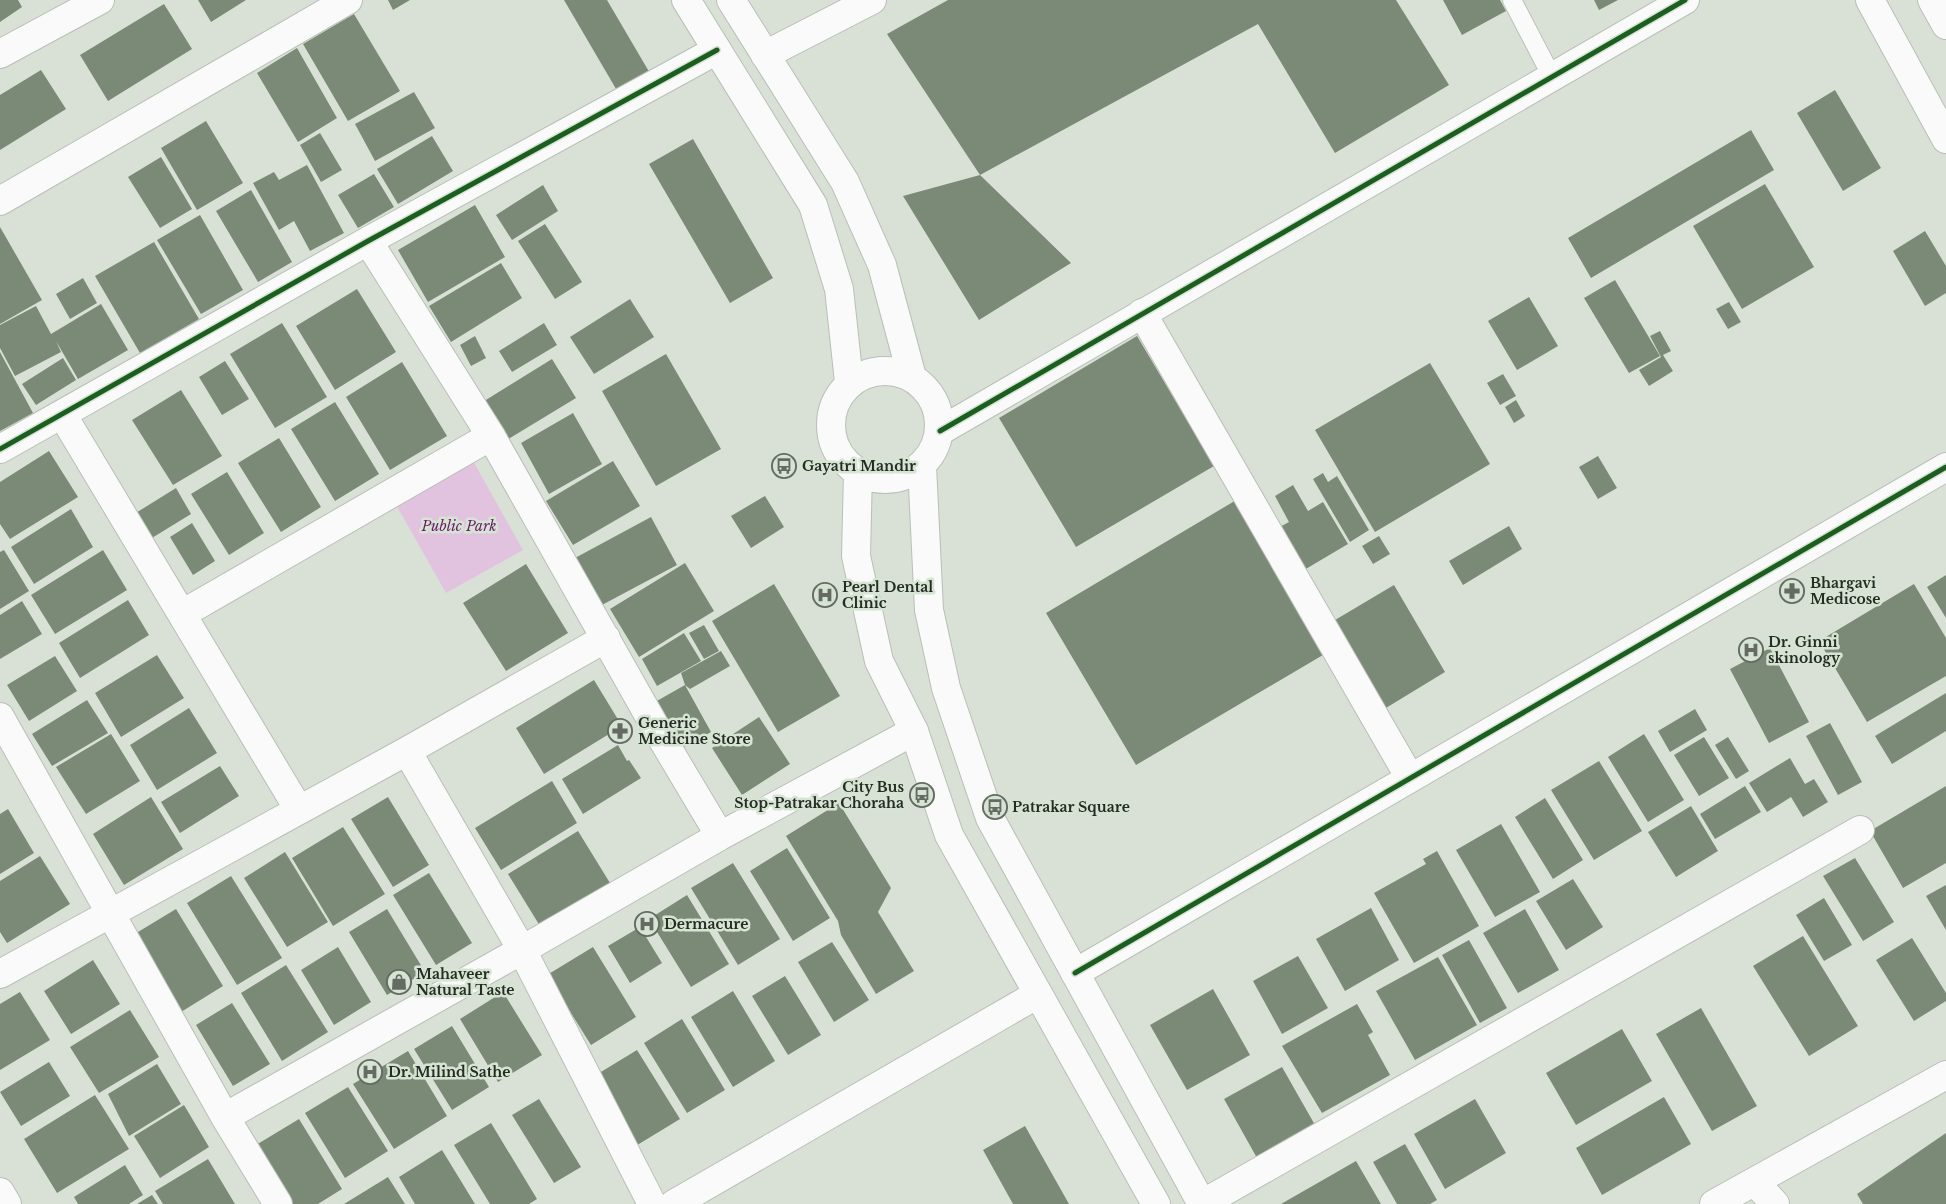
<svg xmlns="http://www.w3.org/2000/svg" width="1946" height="1204" viewBox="0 0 1946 1204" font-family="'Libre Baskerville',serif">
  <rect width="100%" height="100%" fill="#d9e1d7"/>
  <path fill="#e2c3df" d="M472 459 523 550 446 593 395 503Z"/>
  <path fill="#7a8a76" d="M0 0H18L22 7 0 22Z
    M198 0H246L211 22Z
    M388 0H410L393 10Z
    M564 0H607L651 75 619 94Z
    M948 0H1396L1449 85 1335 153 1258 24 980 175 1071 263 979 320 903 196 980 175 887 34Z
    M1443 0H1500L1506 11 1462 35Z
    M1594 0H1618L1599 10Z
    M164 4 192 49 108 101 80 55Z
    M354 14 400 91 348 121 303 44Z
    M297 48 337 118 298 142 257 73Z
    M41 70 66 109 0 150V95Z
    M1835 90 1881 168 1843 191 1797 113Z
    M414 92 435 128 375 161 355 124Z
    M206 121 243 183 197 210 161 148Z
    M1751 130 1774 170 1591 278 1568 238Z
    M320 133 342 170 321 182 300 145Z
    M432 136 453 171 398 204 377 169Z
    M693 139 773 278 730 303 649 164Z
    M161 157 192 209 160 228 128 177Z
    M307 165 344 233 310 251 294 221 279 230 253 183 274 172 279 180Z
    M374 174 394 207 358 228 338 195Z
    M1765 184 1814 267 1742 309 1693 226Z
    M543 185 558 211 512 240 496 215Z
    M251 190 292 262 258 282 216 211Z
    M475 205 505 257 428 302 398 250Z
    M200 215 243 290 201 314 157 240Z
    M545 224 582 282 555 299 518 241Z
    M0 227 42 300 0 324Z
    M1925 231 1946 266V293L1925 306 1893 251Z
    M154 242 199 319 140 353 95 276Z
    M501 263 522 298 451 342 429 306Z
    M83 278 97 303 70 319 56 294Z
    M1615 280 1660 356 1629 373 1584 298Z
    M357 289 396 352 335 390 296 326Z
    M1529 297 1558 346 1517 370 1488 321Z
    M630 299 654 337 594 374 570 337Z
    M1729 302 1741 322 1728 329 1716 309Z
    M101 304 128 350 78 379 56 341 61 352 15 376 0 348V325L36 306 51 334Z
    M282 323 327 397 275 428 230 354Z
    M544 323 557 345 512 372 499 351Z
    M1660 331 1671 351 1663 355 1673 371 1649 386 1639 370 1661 357 1650 336Z
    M475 336 486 358 471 366 460 345Z
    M1137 336 1214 466 1076 547 999 418Z
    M0 352 33 413 0 431Z
    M666 354 721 449 656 486 602 391Z
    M63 358 76 380 36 405 22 384Z
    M552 359 576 398 505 441 481 403Z
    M225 361 249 399 222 415 199 377Z
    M402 362 447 436 390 470 346 397Z
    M1430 363 1490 464 1375 532 1315 430Z
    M1503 374 1516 396 1500 405 1487 383Z
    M181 390 222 456 173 485 132 420Z
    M1516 400 1525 416 1514 423 1505 407Z
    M335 402 379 474 335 501 291 429Z
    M573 413 602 464 549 494 521 443Z
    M279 438 321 507 281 532 238 463Z
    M49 451 78 497 10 539 0 524V482Z
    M1598 456 1617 488 1598 499 1579 467Z
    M613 461 640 506 573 545 546 501Z
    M227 472 264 533 229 555 191 494Z
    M1323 473 1328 482 1337 476 1369 530 1350 542 1313 479Z
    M1293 485 1308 511 1323 502 1348 544 1299 573 1274 530 1289 522 1275 496Z
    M176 488 191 514 147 541 131 516Z
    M765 496 784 527 751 548 731 516Z
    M1238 499 1328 652 1136 765 1046 613Z
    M71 509 93 547 34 584 11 547Z
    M651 517 677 565 600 606 575 558Z
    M192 523 215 561 193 575 170 537Z
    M1509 526 1522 549 1463 585 1449 561Z
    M1379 536 1390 554 1373 564 1362 546Z
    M4 550 29 591 0 609V552Z
    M103 550 127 590 55 634 31 595Z
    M685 563 714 611 639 657 610 609Z
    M526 564 568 633 506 671 463 603Z
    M1946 575V618L1927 587Z
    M774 584 840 696 778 732 712 621Z
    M1914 584 1946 638V676L1867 722 1819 641Z
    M1394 585 1445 672 1381 711 1330 623Z
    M128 600 149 635 80 678 59 643Z
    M22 601 42 634 0 659V615Z
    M704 625 719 651 704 659 689 633Z
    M684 633 701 661 657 686 642 659Z
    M1770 648 1809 722 1769 743 1730 669Z
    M721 651 730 666 690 689 685 685 681 673Z
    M157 655 184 698 121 737 95 693Z
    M55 656 77 691 29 721 7 685Z
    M594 680 622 726 544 774 516 728Z
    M685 685 711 732 674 753 648 706Z
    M1946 693V731L1892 764 1875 736Z
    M87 700 108 733 52 766 32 734Z
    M189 708 217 753 157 790 130 745Z
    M1695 709 1707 730 1670 752 1658 731Z
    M759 717 790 764 742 795 712 748Z
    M1830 723 1862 782 1838 795 1806 736Z
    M111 734 140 781 86 814 56 767Z
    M1644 734 1684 800 1648 822 1608 757Z
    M1704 737 1729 778 1699 796 1674 755Z
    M1728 737 1749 771 1736 779 1715 745Z
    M618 745 627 761 629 760 641 778 583 814 562 779Z
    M1790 758 1805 784 1814 779 1828 802 1803 817 1791 797 1767 812 1749 783Z
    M1599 761 1642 831 1594 860 1551 790Z
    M220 766 239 796 180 833 161 802Z
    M552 781 577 823 501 870 475 828Z
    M1745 786 1761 812 1715 839 1700 814Z
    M1946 786V863L1903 888 1870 831Z
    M151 797 183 849 124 885 93 834Z
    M388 797 429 865 393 887 351 819Z
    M1545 798 1583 860 1553 879 1515 817Z
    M839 803 891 888 878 912 914 971 876 994 841 935 838 921 786 836Z
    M1691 806 1718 851 1676 877 1648 832Z
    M8 809 34 853 0 874V814Z
    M1501 824 1540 892 1495 917 1456 850Z
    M343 827 385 894 333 926 292 858Z
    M578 831 610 883 540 926 508 874Z
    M787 848 830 918 793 941 750 871Z
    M1437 851 1479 926 1414 963 1374 893 1426 864 1423 859Z
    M285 852 328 922 287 947 244 878Z
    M40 856 70 904 7 943 0 932V881Z
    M1855 858 1894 922 1863 941 1823 876Z
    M733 863 780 939 738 965 691 888Z
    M429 873 472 943 436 965 393 895Z
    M231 876 282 958 237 985 187 903Z
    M1573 879 1603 927 1566 950 1536 901Z
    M1946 885V930L1926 896Z
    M687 895 729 964 691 987 649 919Z
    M1824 898 1852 945 1824 961 1796 915Z
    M1371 908 1399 960 1345 991 1316 939Z
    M176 909 223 986 181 1012 133 935Z
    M387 909 425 972 387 995 349 932Z
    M1525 909 1559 970 1518 993 1483 933Z
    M640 927 662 963 630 983 608 946Z
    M1803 936 1858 1026 1809 1056 1753 966Z
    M1912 938 1946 993V1001L1914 1021 1876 960Z
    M1469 940 1507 1008 1480 1023 1442 955Z
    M832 942 869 1000 834 1022 798 962Z
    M338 947 371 1002 334 1025 301 970Z
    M593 947 636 1017 591 1045 547 975Z
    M1298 956 1328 1008 1282 1034 1253 981Z
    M1438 957 1477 1025 1415 1060 1376 991Z
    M93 960 120 1004 71 1034 44 991Z
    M286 965 328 1032 282 1061 241 993Z
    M785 976 821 1035 788 1055 752 996Z
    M1213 989 1250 1055 1187 1090 1150 1025Z
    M733 991 775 1061 733 1087 691 1017Z
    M20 992 50 1040 0 1070V1004Z
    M503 992 542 1055 498 1082 460 1019Z
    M232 1003 270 1064 233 1086 196 1025Z
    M1357 1004 1373 1032 1368 1035 1390 1075 1322 1113 1282 1046Z
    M1701 1008 1757 1106 1712 1131 1656 1034Z
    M130 1010 159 1057 99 1093 70 1047Z
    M682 1019 725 1090 687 1113 644 1043Z
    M452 1026 489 1087 452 1110 414 1049Z
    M1622 1029 1652 1081 1576 1125 1546 1073Z
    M637 1050 680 1119 634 1147 591 1078Z
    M408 1051 447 1116 394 1149 353 1084Z
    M49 1062 70 1096 21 1126 0 1092Z
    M157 1064 181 1104 129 1136 108 1094Z
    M1282 1067 1315 1125 1257 1158 1224 1099Z
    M348 1087 388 1151 345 1178 305 1113Z
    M95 1095 129 1149 57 1193 24 1139Z
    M1664 1097 1691 1144 1602 1195 1576 1148Z
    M539 1099 581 1167 554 1183 512 1115Z
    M1475 1099 1506 1153 1445 1189 1414 1134Z
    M184 1105 209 1147 160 1178 134 1136Z
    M299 1119 342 1189 318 1204H293L256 1145Z
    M491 1123 537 1199 529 1204H490L454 1145Z
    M1025 1126 1069 1204H1013L983 1150Z
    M1946 1133V1204H1863L1857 1194Z
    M1405 1144 1437 1200 1430 1204H1397L1373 1162Z
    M442 1150 475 1204H415L399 1177Z
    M208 1159 235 1204H163L155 1191Z
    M1356 1161 1381 1204H1281Z
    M125 1165 143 1195 129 1204H78L74 1197Z
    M388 1177 405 1204H344Z
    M152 1195 158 1204H137Z"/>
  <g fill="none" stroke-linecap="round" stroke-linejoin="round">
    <defs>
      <path id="service" d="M1512 0 1552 77"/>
      <path id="minor" d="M0 54 100 0
        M765 55 872 0
        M0 201 348 0
        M368 241 491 436 661 737 720 836
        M1142 313 1410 778
        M62 414 299 810
        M0 449 368 241 717 50
        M182 614 491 436
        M0 717 225 1117 278 1204
        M407 751 522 950 652 1204
        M1075 973 1946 467
        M0 974 407 751 606 638
        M225 1117 522 950 720 836 914 731
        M1755 1182 1775 1204
        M0 1192 7 1204
        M674 1204 1038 994
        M1202 1204 1860 830"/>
      <path id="tertiary" d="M940 431 1685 0"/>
      <path id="secondary" d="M686 0 813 205 839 289 849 382
        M731 0 845 182 882 265 912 377
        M1870 0 1946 139
        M1932 0 1946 25
        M831 425a54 54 0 1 1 108 0a54 54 0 1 1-108 0Z
        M922 466 929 610 946 688 990 818 1202 1204
        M858 472 856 556 879 661 914 731 949 835 1156 1204
        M1714 1204 1946 1075"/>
    </defs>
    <use href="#service" stroke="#b9bfb8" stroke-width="20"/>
    <use href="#minor" stroke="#b9bfb8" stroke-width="30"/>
    <use href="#tertiary" stroke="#b9bfb8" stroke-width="30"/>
    <use href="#secondary" stroke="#b9bfb8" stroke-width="30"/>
    <use href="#service" stroke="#f9faf9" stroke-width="18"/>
    <use href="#minor" stroke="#f9faf9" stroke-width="28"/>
    <use href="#tertiary" stroke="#f9faf9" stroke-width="28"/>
    <use href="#secondary" stroke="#f9faf9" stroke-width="28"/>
    <defs>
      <path id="cycleway" d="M940 431 1685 0
        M0 449 368 241 717 50
        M1075 973 1946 467"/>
    </defs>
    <use href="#cycleway" stroke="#d6e5d3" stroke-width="8"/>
    <use href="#cycleway" stroke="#1b5e20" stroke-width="5"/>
  </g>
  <defs>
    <symbol id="bus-ring" viewBox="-11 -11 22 22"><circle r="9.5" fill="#d6e5d3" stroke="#656b63" stroke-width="1.5"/><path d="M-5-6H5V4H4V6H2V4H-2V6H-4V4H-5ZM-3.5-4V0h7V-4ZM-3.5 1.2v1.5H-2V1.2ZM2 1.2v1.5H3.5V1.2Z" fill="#656b63"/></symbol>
    <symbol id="pharmacy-ring" viewBox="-11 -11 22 22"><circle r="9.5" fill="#d6e5d3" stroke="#656b63" stroke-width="1.5"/><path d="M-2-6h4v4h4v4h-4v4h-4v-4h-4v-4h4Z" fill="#656b63"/></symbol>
    <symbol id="hospital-ring" viewBox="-11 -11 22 22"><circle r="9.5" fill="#d6e5d3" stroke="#656b63" stroke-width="1.5"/><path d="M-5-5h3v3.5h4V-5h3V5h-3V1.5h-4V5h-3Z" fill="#656b63"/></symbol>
    <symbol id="shop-ring" viewBox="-11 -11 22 22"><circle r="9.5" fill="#d6e5d3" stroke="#656b63" stroke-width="1.5"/><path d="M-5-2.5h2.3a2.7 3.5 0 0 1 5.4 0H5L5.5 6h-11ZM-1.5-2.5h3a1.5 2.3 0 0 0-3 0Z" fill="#656b63"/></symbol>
  </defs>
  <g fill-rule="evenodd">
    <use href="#bus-ring" x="770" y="452" width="28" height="28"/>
    <use href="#pharmacy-ring" x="1778" y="577" width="28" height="28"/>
    <use href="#hospital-ring" x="811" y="581" width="28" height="28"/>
    <use href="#hospital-ring" x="1737" y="636" width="28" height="28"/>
    <use href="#pharmacy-ring" x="606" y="717" width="28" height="28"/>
    <use href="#bus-ring" x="908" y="781" width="28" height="28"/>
    <use href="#bus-ring" x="981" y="793" width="28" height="28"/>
    <use href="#hospital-ring" x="633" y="910" width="28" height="28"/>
    <use href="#shop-ring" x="385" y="968" width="28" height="28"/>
    <use href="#hospital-ring" x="356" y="1058" width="28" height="28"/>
  </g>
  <g text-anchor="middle" stroke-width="5" stroke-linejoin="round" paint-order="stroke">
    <g font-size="14" font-weight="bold" fill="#262b24" stroke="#d6e5d3" text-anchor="start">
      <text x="802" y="471">Gayatri Mandir</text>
      <text x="1810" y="588">Bhargavi<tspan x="1810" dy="16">Medicose</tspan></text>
      <text x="842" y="592">Pearl Dental<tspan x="842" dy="16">Clinic</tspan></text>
      <text x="1768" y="647">Dr. Ginni<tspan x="1768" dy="16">skinology</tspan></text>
      <text x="638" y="728">Generic<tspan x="638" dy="16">Medicine Store</tspan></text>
      <text x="904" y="792" text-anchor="end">City Bus<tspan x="904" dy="16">Stop-Patrakar Choraha</tspan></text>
      <text x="1012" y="812">Patrakar Square</text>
      <text x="664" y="929">Dermacure</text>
      <text x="416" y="979">Mahaveer<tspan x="416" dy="16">Natural Taste</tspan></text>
      <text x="388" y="1077">Dr. Milind Sathe</text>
    </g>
    <g font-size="14" font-style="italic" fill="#6f196e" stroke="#d6e5d3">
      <text x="459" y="531">Public Park</text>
    </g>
  </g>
</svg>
